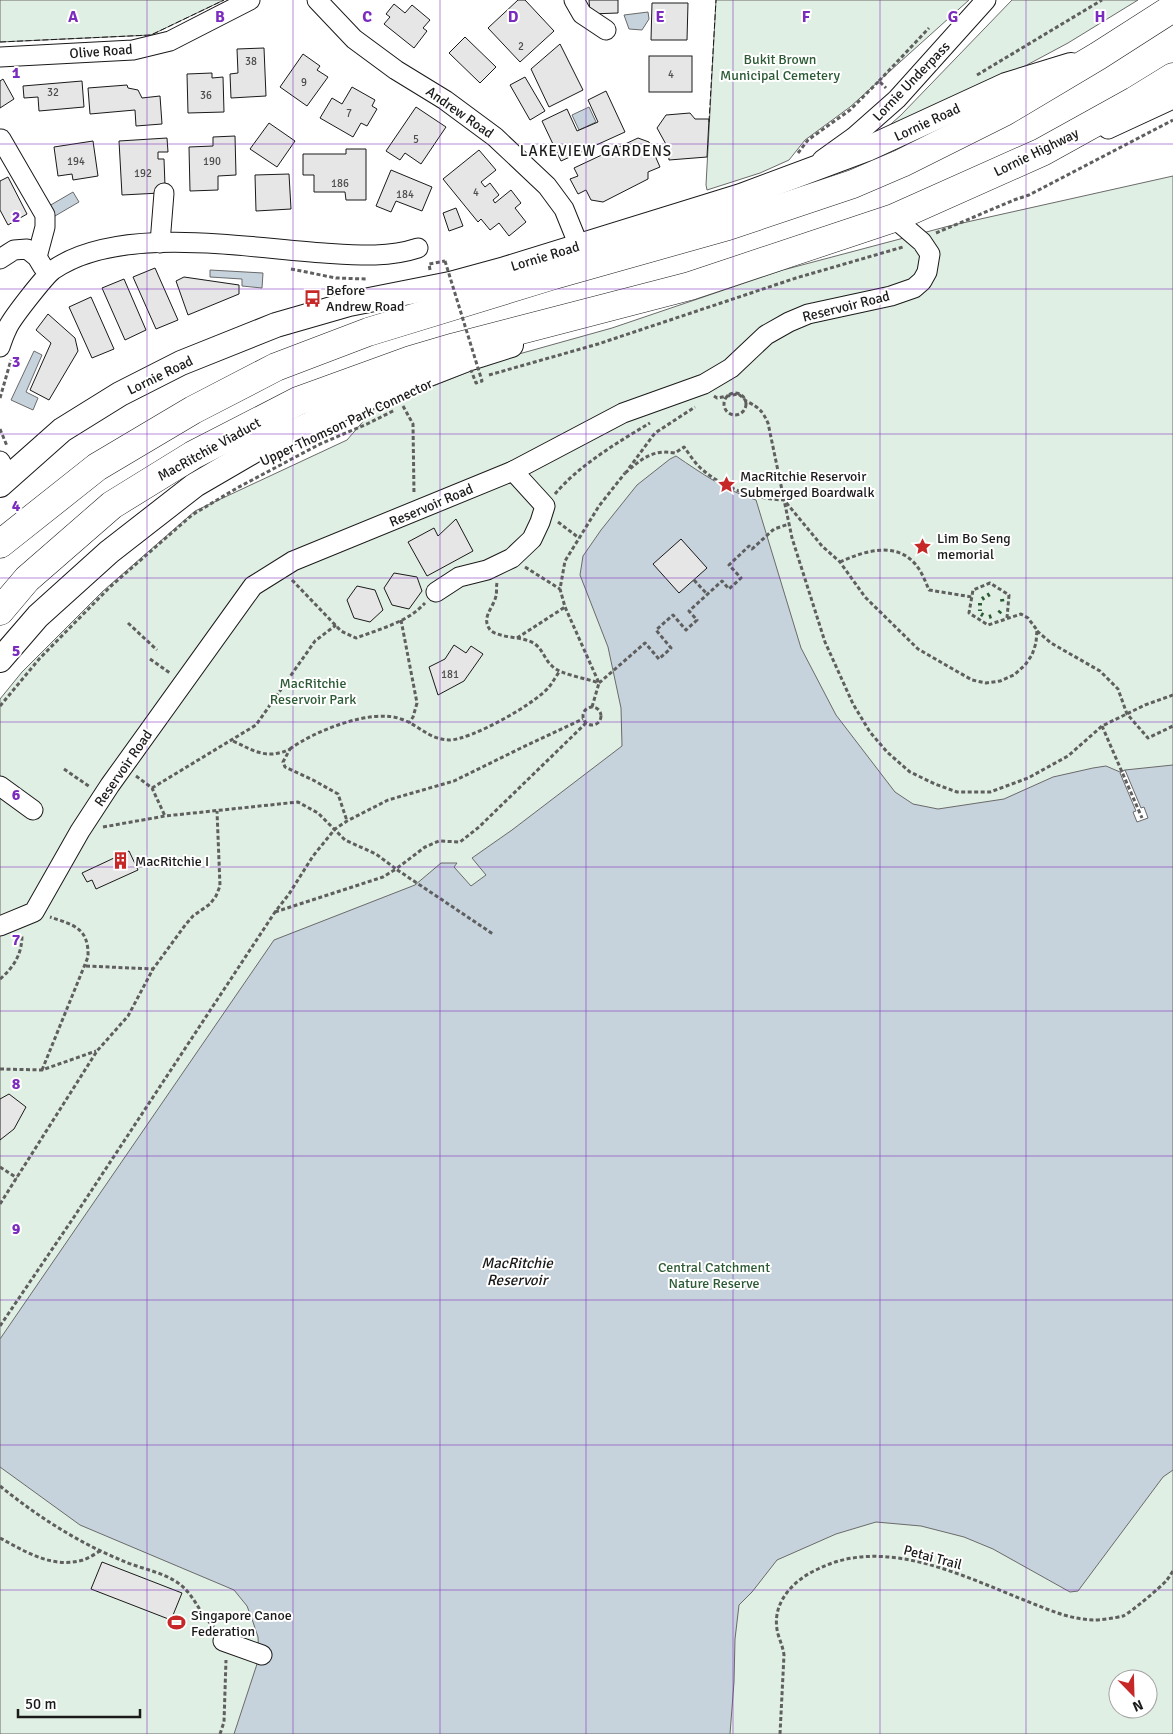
<svg xmlns="http://www.w3.org/2000/svg" width="1173" height="1734" font-family="Signika,sans-serif">
<style>
.green{fill:#e0efe3;stroke:#6a6a6a;fill-rule:evenodd}
.water{fill:#c6d2dc;stroke:#6a6a6a}
.pier{fill:#fff;stroke:#6a6a6a}
.building{fill:#e6e6e6;stroke:#1a1a1a}
.lines{fill:none;stroke-linecap:round;stroke-linejoin:round}
.minor-casing{stroke:#1a1a1a;stroke-width:21}
.major-casing{stroke:#1a1a1a;stroke-width:26}
.highway-casing{stroke:#1a1a1a;stroke-width:29}
.path{stroke:#5f5f5f;stroke-width:3;stroke-dasharray:4 2.5;stroke-linecap:butt}
.minor{stroke:#fff;stroke-width:19}
.major{stroke:#fff;stroke-width:24}
.highway{stroke:#fff;stroke-width:28}
.path-bridge{stroke:#5f5f5f;stroke-width:3;stroke-dasharray:4 2.5;stroke-linecap:butt}
.hedge{stroke:#2b5a34;stroke-width:4;stroke-dasharray:2.5 4;stroke-linecap:butt}
.fence{stroke:#1a1a1a;stroke-width:1;stroke-dasharray:6 2.5;stroke-linecap:butt}
.grid{fill:none;stroke:#7b2cbf;stroke-width:1;stroke-opacity:0.55}
.labels{text-anchor:middle;stroke-width:4;stroke-linejoin:round;paint-order:stroke}
.number-label{font-size:11px;fill:#4d4d4d}
.street-label{font-size:14px;fill:#1a1a1a;stroke:#fff}
.park-label{font-size:14px;fill:#2b5a34;stroke:#fff}
.poi-label{font-size:14px;fill:#1a1a1a;stroke:#fff;text-anchor:start}
.neighbourhood-label{font-size:15px;letter-spacing:1px;fill:#1a1a1a;stroke:#fff}
.water-label{font-size:15px;font-style:italic;fill:#1a1a1a;stroke:#fff}
.grid-label{font-size:16px;text-anchor:middle;font-weight:bold;fill:#7b2cbf;stroke:#fff;stroke-width:4;stroke-linejoin:round;paint-order:stroke}
</style>
<rect width="100%" height="100%" fill="#fff"/>
<g class="green">
<polygon points="0,0 224,0 151,35 0,42"/>
<polygon points="716,0 969,0 850,107 805,140 789,160 760,173 707,190 706,185"/>
<polygon points="1012,0 1138,0 1068,43 982,89 873,140 901,115"/>
<path d="M1173,176V1734H0V699L22,672L103,591L195,511L347,440L373,410L501,359L612,328L783,270L949,226ZM1118,1679H1148V1709H1118Z"/>
</g>
<g class="water">
<polygon points="648,12 649,19 642,30 629,29 624,15"/>
<polygon points="589,107 596,122 579,130 572,115"/>
<polygon points="73,192 79,202 55,216 49,206"/>
<polygon points="210,270 263,273 262,288 242,286 242,279 210,277"/>
<polygon points="34,351 42,355 26,392 38,398 33,410 11,400"/>
<path d="M676,456C701,473 727,491 756,500L801,648L836,715L895,792L913,804L938,809L1004,799L1053,777L1093,768L1106,766L1120,772L1125,770L1173,765V1470L1163,1477L1078,1591L1070,1592L993,1549L964,1537L921,1526L876,1522L836,1534L777,1560L752,1592L739,1605L735,1639L734,1682L730,1734H234L259,1658L258,1637L252,1619L247,1606L234,1590L80,1525L0,1467V1339L274,940L415,885L441,863H457L454,867L471,886L486,875L472,858L512,830L622,746L621,708L608,647L580,575L583,556L601,530L637,485L670,459Z"/>
</g>
<polygon class="pier" points="1125,770 1141,808 1144,807 1148,818 1137,822 1133,812 1136,811 1120,773"/>
<g class="building">
<polygon points="518,0 525,0 554,31 520,62 488,28"/>
<polygon points="589,0 618,0 618,13 590,14"/>
<polygon points="652,3 688,3 687,40 651,40"/>
<polygon points="394,4 405,13 412,5 430,20 423,28 427,31 414,48 384,24 390,17 386,14"/>
<polygon points="465,37 496,67 480,83 449,53"/>
<polygon points="560,44 583,90 549,107 531,69"/>
<polygon points="264,48 266,96 231,98 230,74 238,73 237,49"/>
<polygon points="303,54 320,66 317,70 328,77 307,106 280,87"/>
<rect x="649" y="56" width="43" height="36"/>
<polygon points="212,73 212,78 223,77 224,112 188,113 187,74"/>
<polygon points="525,77 545,111 530,120 510,85"/>
<polygon points="3,79 14,99 0,108 0,81"/>
<polygon points="82,81 84,107 39,111 38,97 24,98 23,86"/>
<polygon points="127,85 128,88 138,90 142,98 160,96 162,124 136,126 135,110 90,114 88,88"/>
<polygon points="352,87 375,100 372,106 377,109 367,126 361,123 353,137 320,118 332,98 342,104"/>
<polygon points="606,91 625,132 561,161 542,121 567,109 577,131 598,122 588,100"/>
<polygon points="416,107 446,127 421,164 405,153 400,160 386,151"/>
<polygon points="690,113 695,119 709,119 707,157 669,160 668,148 657,128 666,115"/>
<polygon points="269,123 295,141 277,167 250,149"/>
<polygon points="235,136 236,175 218,176 218,190 190,191 189,147 213,146 213,137"/>
<polygon points="167,138 168,152 158,152 158,159 164,159 165,186 160,193 122,195 119,141"/>
<polygon points="638,138 649,142 660,167 648,172 648,179 603,202 591,200 586,190 578,194 570,179 578,176 574,168"/>
<polygon points="93,141 98,176 73,180 72,174 58,176 54,147"/>
<polygon points="346,149 366,149 366,200 346,200 345,192 314,192 314,175 303,175 303,154 346,154"/>
<polygon points="479,150 496,170 481,182 485,187 490,183 499,195 493,200 495,203 511,190 521,203 515,208 526,222 509,236 499,223 490,230 481,219 478,222 443,179"/>
<polygon points="391,170 432,187 422,211 396,201 391,212 376,206"/>
<polygon points="289,174 291,209 256,211 255,175"/>
<polygon points="8,177 27,214 8,225 0,210 0,181"/>
<polygon points="456,208 463,226 449,231 443,213"/>
<polygon points="155,268 178,320 156,329 133,277"/>
<polygon points="184,277 239,285 239,294 188,315 176,281"/>
<polygon points="124,279 146,330 125,340 102,288"/>
<polygon points="91,297 114,349 92,358 69,307"/>
<polygon points="48,314 75,338 78,351 49,400 30,390 51,343 36,330"/>
<polygon points="456,519 473,551 427,576 408,542 434,528 438,536"/>
<polygon points="681,539 707,568 679,593 653,564"/>
<polygon points="394,573 417,577 422,591 409,609 392,605 384,588"/>
<polygon points="357,586 375,590 383,610 370,622 354,618 347,600"/>
<polygon points="454,645 466,653 471,646 483,654 464,681 438,695 429,667 445,659"/>
<polygon points="129,851 138,870 96,889 92,880 87,882 82,873"/>
<polygon points="9,1094 26,1107 14,1129 0,1140 0,1099"/>
<polygon points="102,1562 182,1593 171,1620 91,1589"/>
</g>
<g class="lines">
<defs>
<g id="minor">
<polyline points="317,0 354,39 396,70 445,100 495,137 547,186 564,209 579,246"/>
<polyline points="574,0 582,14 606,30"/>
<polyline points="0,57 133,50 170,41 250,0"/>
<polyline points="1108,129 1173,99"/>
<polyline points="1,139 45,215 45,227 37,257"/>
<polyline points="822,160 854,137 897,99 986,0"/>
<polyline points="160,243 164,193"/>
<polyline points="0,259 14,250 27,249 37,257 43,267"/>
<path d="M0,347C2,341 4,335 7,329C11,319 45,276 53,270C119,224 247,248 324,253C356,255 388,258 418,248"/>
<polyline points="0,461 9,477"/>
<polyline points="436,592 459,577 487,570 512,558 532,539 540,522 545,506 513,471"/>
<polyline points="0,786 33,810"/>
<polyline points="0,926 34,912 80,831 110,785 253,586 293,561 513,471 623,413 704,384 731,368 766,335 789,322 808,314 891,296 914,288 922,281 927,272 930,254 922,242 894,218"/>
<polyline points="223,1641 262,1655"/>
</g>
<g id="major">
<polyline points="0,485 62,430 120,394 181,363 276,325 349,304 450,284 505,269 741,196 867,149 1006,85 1071,65"/>
<polyline points="0,660 38,616 109,552 195,485 255,450 354,403 470,358 511,345"/>
</g>
<g id="highway">
<polyline points="0,544 97,467 193,410 276,367 368,332 554,275 728,226 853,184 902,163 1004,112 1098,56 1173,8"/>
<polyline points="0,611 27,579 112,505 193,455 298,401 411,360 455,347 690,286 894,218 1042,152 1134,101 1173,77"/>
</g>
</defs>
<use href="#minor" class="minor-casing"/>
<use href="#major" class="major-casing"/>
<use href="#highway" class="highway-casing"/>
<g class="path">
<polyline points="977,75 1102,0"/>
<polyline points="879,81 929,28"/>
<polyline points="798,153 808,140 850,110 879,81 886,88"/>
<polyline points="936,233 1014,200 1029,195 1173,120"/>
<polyline points="291,269 336,278 366,279"/>
<polyline points="430,270 429,264 445,261"/>
<polyline points="489,375 598,344 796,278 903,247"/>
<circle cx="735" cy="404" r="11"/>
<path d="M714,396L717,398L738,394C742,396 744,400 748,402C759,408 762,410 768,423L792,538L825,642L853,704L870,732L887,752L910,772L935,784L957,792H990L1028,778L1068,756L1102,726L1145,705L1173,695"/>
<polyline points="0,398 11,360"/>
<polyline points="403,406 413,424 414,494"/>
<polyline points="0,429 7,446"/>
<polyline points="629,468 655,433 695,407"/>
<path d="M625,473C642,459 652,449 675,453L684,447C690,455 696,465 704,471C725,489 757,499 784,500L822,546L840,562L865,597L918,649L972,680L986,683L1000,681L1014,675L1025,665L1032,655L1036,643L1037,630L1028,618L1021,614L988,625L969,613L973,590L990,583L1009,595L1007,618"/>
<path d="M555,494C578,466 618,442 650,423"/>
<polyline points="558,522 579,538"/>
<path d="M840,562C866,550 900,540 919,569C923,575 926,583 929,590L972,597"/>
<polyline points="525,567 560,589"/>
<path d="M292,580L341,631L356,638C380,629 408,622 425,603"/>
<polyline points="694,580 707,594"/>
<path d="M497,583C496,587 497,592 496,596C493,609 480,618 491,631C504,639 523,636 535,644C543,650 545,660 552,666C561,675 586,678 599,683L645,643L659,659L671,648L656,630L673,615L686,630L697,620L689,611L722,581L729,589L741,578L729,565L749,546L752,549L774,529L789,524"/>
<polyline points="401,620 417,703 413,717 409,723"/>
<polyline points="128,623 157,650"/>
<polyline points="1037,631 1051,643 1100,671 1118,689 1127,714 1148,738 1173,726"/>
<polyline points="517,638 565,607"/>
<polyline points="150,659 170,673"/>
<polyline points="0,706 40,658 111,586 192,515 237,488 320,444 367,424 395,410"/>
<polyline points="592,707 599,683 565,607 560,589 565,561 599,506 625,473"/>
<circle cx="592" cy="716" r="9"/>
<polyline points="1102,726 1142,818"/>
<path d="M233,741C254,751 267,760 290,749L283,762L285,767L313,780L338,794L347,821"/>
<path d="M290,749C314,731 372,708 401,719C419,725 428,739 449,740C471,740 535,704 549,687C553,682 556,676 560,671"/>
<polyline points="64,769 90,787"/>
<polyline points="136,776 152,788 165,816"/>
<polyline points="152,788 256,725 315,641 336,625"/>
<polyline points="103,827 165,816 298,802 318,813 345,840 376,854 396,869 425,847 439,841 460,842 479,827 586,723"/>
<polyline points="275,912 383,877 396,869 493,934"/>
<polyline points="86,966 153,969"/>
<path d="M0,979C14,967 22,954 22,935"/>
<polyline points="0,1069 42,1070 96,1051"/>
<path d="M42,1070L88,957C89,928 74,925 50,917"/>
<polyline points="0,1167 17,1178"/>
<polyline points="0,1204 97,1051 128,1016 153,969 186,924 193,916 210,904 216,896 220,886 217,811"/>
<polyline points="0,1326 74,1217 275,912 289,894 313,856 335,829 347,821 388,800 454,781 521,748 583,719"/>
<path d="M0,1486C37,1516 77,1542 121,1560C138,1568 159,1571 175,1581C194,1592 198,1613 214,1627"/>
<path d="M0,1538C26,1552 53,1569 83,1560C89,1558 95,1554 100,1551"/>
<polyline points="220,1734 224,1722 226,1660"/>
<path d="M780,1734L784,1655C783,1647 780,1641 778,1634C770,1604 793,1580 818,1569C884,1536 961,1575 1024,1600C1047,1609 1068,1619 1093,1620C1101,1620 1115,1618 1123,1616C1130,1613 1161,1587 1167,1580C1169,1577 1171,1574 1173,1571"/>
</g>
<use href="#minor" class="minor"/>
<use href="#major" class="major"/>
<use href="#highway" class="highway"/>
<polyline class="path-bridge" points="445,261 482,381 476,383 471,370"/>
<g class="hedge">
<polyline points="982,599 990,594"/>
<polyline points="1002,599 1003,605"/>
<polyline points="980,603 980,611"/>
<polyline points="999,613 1003,608"/>
<polyline points="981,614 986,617"/>
<polyline points="989,617 995,615"/>
</g>
<g class="fence">
<polyline points="0,42 151,35 224,0"/>
<polyline points="709,122 716,0"/>
</g>
</g>
<path class="grid" d="M147,0V1734M293,0V1734M440,0V1734M586,0V1734M733,0V1734M880,0V1734M1026,0V1734M0,144H1173M0,289H1173M0,434H1173M0,578H1173M0,722H1173M0,867H1173M0,1011H1173M0,1156H1173M0,1300H1173M0,1445H1173M0,1590H1173"/>
<defs>
<symbol id="bus-bare" viewBox="-9 -9 18 18"><path d="M-5-6H5V4H4V6H2V4H-2V6H-4V4H-5ZM-3.5-4V0h7V-4ZM-3.5 1.2v1.5H-2V1.2ZM2 1.2v1.5H3.5V1.2Z" fill="#c62828" stroke="#fff" stroke-width="2.5" paint-order="stroke"/></symbol>
<symbol id="sight-bare" viewBox="-9 -9 18 18"><path d="M0-6L1.8-2.2L6-1.7L2.9 1.2L3.7 5.4L0 3.3L-3.7 5.4L-2.9 1.2L-6-1.7L-1.8-2.2Z" fill="#c62828" stroke="#fff" stroke-width="2.5" paint-order="stroke"/></symbol>
<symbol id="building-bare" viewBox="-9 -9 18 18"><path d="M-4-6H4V6H1V3H-1V6H-4ZM-2.5-4.3h1.7v1.8h-1.7ZM.8-4.3h1.7v1.8H.8ZM-2.5-1h1.7V.8h-1.7ZM.8-1h1.7V.8H.8Z" fill="#c62828" stroke="#fff" stroke-width="2.5" paint-order="stroke"/></symbol>
<symbol id="stadium-bare" viewBox="-9 -9 18 18"><path d="M0-5a6.5 5 0 1 0 0 10a6.5 5 0 1 0 0-10ZM-3.5-1.8h7v3.6h-7Z" fill="#c62828" stroke="#fff" stroke-width="2.5" paint-order="stroke"/></symbol>
</defs>
<g fill-rule="evenodd">
<use href="#bus-bare" x="300" y="286" width="25" height="25"/>
<use href="#sight-bare" x="714" y="472" width="25" height="25"/>
<use href="#sight-bare" x="910" y="534" width="25" height="25"/>
<use href="#building-bare" x="108" y="848" width="25" height="25"/>
<use href="#stadium-bare" x="164" y="1610" width="25" height="25"/>
</g>
<g class="labels">
<g class="number-label">
<text x="521" y="50">2</text>
<text x="251" y="65">38</text>
<text x="671" y="78">4</text>
<text x="304" y="86">9</text>
<text x="53" y="96">32</text>
<text x="206" y="99">36</text>
<text x="349" y="117">7</text>
<text x="416" y="143">5</text>
<text x="76" y="165">194</text>
<text x="212" y="165">190</text>
<text x="143" y="177">192</text>
<text x="340" y="187">186</text>
<text x="476" y="196">4</text>
<text x="405" y="198">184</text>
<text x="450" y="678">181</text>
</g>
<g class="street-label">
<text transform="translate(101 51) rotate(-4)" y="5">Olive Road</text>
<text transform="translate(911 81) rotate(-46)" y="5">Lornie Underpass</text>
<text transform="translate(460 112) rotate(35)" y="5">Andrew Road</text>
<text transform="translate(927 122) rotate(-25)" y="5">Lornie Road</text>
<text transform="translate(1036 152) rotate(-26)" y="5">Lornie Highway</text>
<text transform="translate(545 256) rotate(-17)" y="5">Lornie Road</text>
<text transform="translate(846 306) rotate(-14)" y="5">Reservoir Road</text>
<text transform="translate(160 375) rotate(-26)" y="5">Lornie Road</text>
<text transform="translate(346 422) rotate(-25)" y="5">Upper Thomson Park Connector</text>
<text transform="translate(209 449) rotate(-29)" y="5">MacRitchie Viaduct</text>
<text transform="translate(431 505) rotate(-23)" y="5">Reservoir Road</text>
<text transform="translate(123 768) rotate(-55)" y="5">Reservoir Road</text>
<text transform="translate(933 1557) rotate(15)" y="5">Petai Trail</text>
</g>
<g class="park-label">
<text x="780" y="64">Bukit Brown<tspan x="780" dy="16">Municipal Cemetery</tspan></text>
<text x="313" y="688">MacRitchie<tspan x="313" dy="16">Reservoir Park</tspan></text>
<text x="714" y="1272">Central Catchment<tspan x="714" dy="16">Nature Reserve</tspan></text>
</g>
<g class="poi-label">
<text x="326" y="295">Before<tspan x="326" dy="16">Andrew Road</tspan></text>
<text x="740" y="481">MacRitchie Reservoir<tspan x="740" dy="16">Submerged Boardwalk</tspan></text>
<text x="937" y="543">Lim Bo Seng<tspan x="937" dy="16">memorial</tspan></text>
<text x="135" y="866">MacRitchie I</text>
<text x="191" y="1620">Singapore Canoe<tspan x="191" dy="16">Federation</tspan></text>
</g>
<g class="neighbourhood-label">
<text x="596" y="156">LAKEVIEW GARDENS</text>
</g>
<g class="water-label">
<text x="517" y="1268">MacRitchie<tspan x="517" dy="17">Reservoir</tspan></text>
</g>
</g>
<g class="grid-label">
<text x="73" y="22">A</text>
<text x="220" y="22">B</text>
<text x="367" y="22">C</text>
<text x="513" y="22">D</text>
<text x="660" y="22">E</text>
<text x="806" y="22">F</text>
<text x="953" y="22">G</text>
<text x="1100" y="22">H</text>
<text x="16" y="78">1</text>
<text x="16" y="222">2</text>
<text x="16" y="367">3</text>
<text x="16" y="511">4</text>
<text x="16" y="656">5</text>
<text x="16" y="800">6</text>
<text x="16" y="945">7</text>
<text x="16" y="1089">8</text>
<text x="16" y="1234">9</text>
</g>
<g transform="translate(1133 1694) rotate(157)"><circle r="24" fill="#ffffff" stroke="#a3a3a3"/>
<path d="M0-4L9 19L0 12L-9 19Z" fill="#c62828"/>
<text y="-8" font-size="14" font-weight="bold" text-anchor="middle" fill="#1a1a1a">N</text>
</g>
<path d="M18 1709v8h122v-8" fill="none" stroke="#1a1a1a" stroke-width="2.5"/>
<text x="25" y="1709" font-size="15" fill="#1a1a1a" stroke="#ffffff" stroke-width="4" paint-order="stroke">50 m</text>
</svg>
